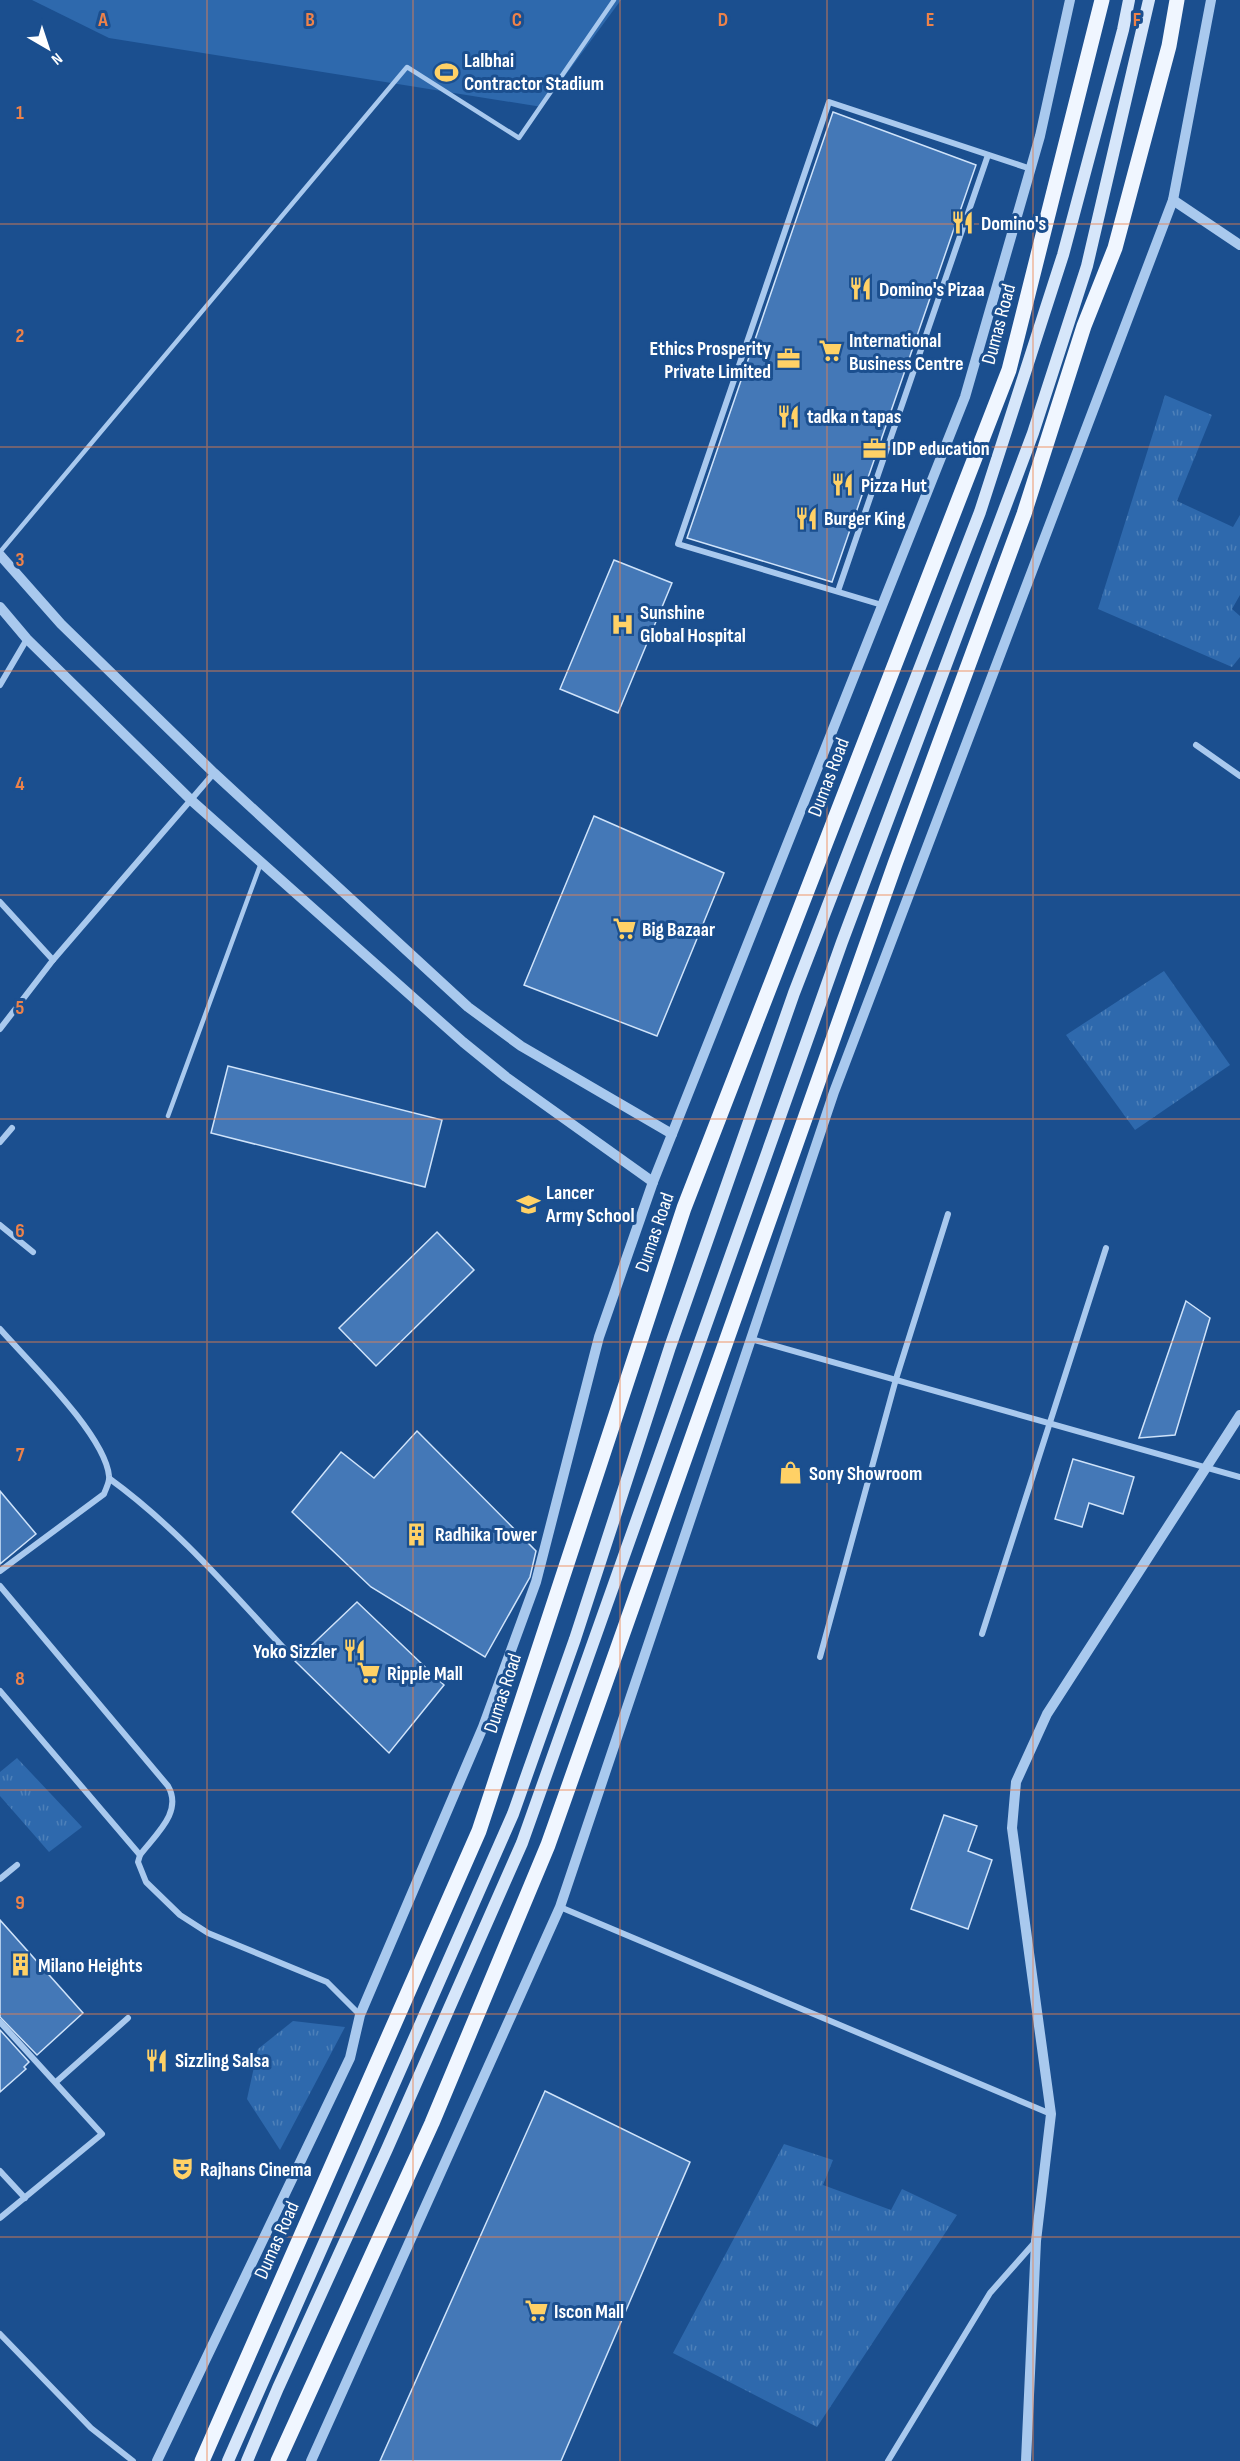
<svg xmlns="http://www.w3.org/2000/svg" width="1240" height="2461" font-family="'Sofia Sans Condensed',sans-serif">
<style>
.grass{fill:url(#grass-tufts)}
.pitch{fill:#2e69ad}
.building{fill:#4478b7;stroke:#cfe3fa;stroke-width:1.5}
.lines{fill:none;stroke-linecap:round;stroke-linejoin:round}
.service{stroke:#a9c9ee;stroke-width:4.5}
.minor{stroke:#a9c9ee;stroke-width:6}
.tertiary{stroke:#a9c9ee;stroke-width:10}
.secondary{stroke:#d6e6fa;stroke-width:12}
.primary{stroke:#f0f6ff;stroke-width:15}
.grid{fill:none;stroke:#ee8249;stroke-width:1.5;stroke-opacity:0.55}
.labels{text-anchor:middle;stroke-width:6;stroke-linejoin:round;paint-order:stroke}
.poi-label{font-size:20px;font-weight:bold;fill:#fff;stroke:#1b4f8f;text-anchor:start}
.street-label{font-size:20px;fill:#fff;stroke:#1b4f8f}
.grid-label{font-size:20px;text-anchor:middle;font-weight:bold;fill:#ee8249;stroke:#1b4f8f;stroke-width:6;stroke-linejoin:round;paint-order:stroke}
</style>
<defs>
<pattern id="grass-tufts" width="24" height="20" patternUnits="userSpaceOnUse" patternTransform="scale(1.5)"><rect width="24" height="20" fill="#2e69ad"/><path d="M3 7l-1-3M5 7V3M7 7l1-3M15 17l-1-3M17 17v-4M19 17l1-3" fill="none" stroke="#4d80b9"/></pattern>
</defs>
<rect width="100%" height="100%" fill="#1b4f8f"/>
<g class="grass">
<polygon points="1165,395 1212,415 1177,501 1233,527 1240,515 1240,595 1232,609 1240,616 1240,657 1232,667 1098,609"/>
<polygon points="1164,971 1230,1065 1135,1130 1066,1035"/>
<polygon points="17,1758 82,1827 49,1852 0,1796 0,1772"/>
<polygon points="293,2021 345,2027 280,2150 247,2099 258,2049"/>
<polygon points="784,2144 833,2160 823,2185 891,2210 902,2189 957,2215 817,2427 673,2353"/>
</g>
<polygon class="pitch" points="32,0 621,0 542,107 109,38"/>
<g class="building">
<polygon points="833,112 976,165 832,582 687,538"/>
<polygon points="614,560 672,583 618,713 560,689"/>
<polygon points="594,816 724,873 657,1036 524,985"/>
<polygon points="228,1066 442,1120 425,1187 211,1133"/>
<polygon points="437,1232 474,1270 376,1366 339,1328"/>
<polygon points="1186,1301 1210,1318 1175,1435 1139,1438"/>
<polygon points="417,1431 536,1551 530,1577 485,1657 371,1587 292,1512 341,1452 374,1478"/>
<polygon points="1073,1459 1134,1477 1123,1514 1089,1503 1082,1527 1055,1519"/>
<polygon points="0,1491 36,1534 0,1564"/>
<polygon points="357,1602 444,1685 389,1753 295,1661"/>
<polygon points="944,1815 977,1826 968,1851 992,1860 968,1929 911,1909"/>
<polygon points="0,1920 83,2013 37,2055 0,2017"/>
<polygon points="0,2030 29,2062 24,2067 26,2069 0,2092"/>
<polygon points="545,2091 690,2162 561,2461 380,2461"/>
</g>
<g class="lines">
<g class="service">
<polyline points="0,552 407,67 519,138 614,0"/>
<polyline points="168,1116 261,863"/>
</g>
<g class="minor">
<polyline points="838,591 988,155"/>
<polyline points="882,605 678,544 829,102 1031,169"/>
<polyline points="0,685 27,639"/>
<polyline points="1196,745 1240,776"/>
<polyline points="0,902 53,960"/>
<polyline points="0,1029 53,960 214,773"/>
<polyline points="0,1142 12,1128"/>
<polyline points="0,1225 33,1252"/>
<path d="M0,1329C29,1362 105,1435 109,1476C110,1482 106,1488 104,1494L0,1571"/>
<polyline points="751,1339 1240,1477"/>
<path d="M110,1479C179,1529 234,1595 292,1657"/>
<path d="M0,1586L168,1786C183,1812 156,1834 140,1855L138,1862L146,1882L180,1915L208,1933L327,1982L360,2015"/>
<polyline points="982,1634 1106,1248"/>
<polyline points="820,1657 896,1379 948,1214"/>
<polyline points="0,1691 140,1855"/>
<polyline points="0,1879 17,1865"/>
<polyline points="560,1907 1051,2114"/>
<polyline points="0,2022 102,2134 0,2218"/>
<polyline points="56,2082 128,2018"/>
<polyline points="0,2171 25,2198"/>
<polyline points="0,2334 91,2428 133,2461"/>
<polyline points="888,2461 990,2293 1036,2241"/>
</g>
<g class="tertiary">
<polyline points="1173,200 1240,245"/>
<polyline points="0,555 61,624 214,773 468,1007 521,1046 672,1134"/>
<polyline points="0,607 27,639 191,800 463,1042 506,1077 653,1182"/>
<polyline points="157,2461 350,2058 360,2015 483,1727 536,1582 599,1337 653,1182 965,397 1040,136 1070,0"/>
<polyline points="311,2461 560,1907 834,1092 1173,200 1211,0"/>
<polyline points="1026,2461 1036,2241 1051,2114 1012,1828 1016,1782 1047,1714 1240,1415"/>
</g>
<g class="secondary">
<polyline points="228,2461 513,1814 575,1639 670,1347 794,993 980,512 1063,255 1123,30 1129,0"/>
<polyline points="247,2461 278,2388 387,2149 522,1843 842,942 1033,433 1087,266 1149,0"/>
</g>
<g class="primary">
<polyline points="202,2461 479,1831 684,1208 1009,370 1102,0"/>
<polyline points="278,2461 432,2123 548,1845 895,864 1024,514 1084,326 1115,248 1169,46 1177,0"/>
</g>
</g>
<path class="grid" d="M207,0V2461M413,0V2461M620,0V2461M827,0V2461M1033,0V2461M0,224H1240M0,447H1240M0,671H1240M0,895H1240M0,1119H1240M0,1342H1240M0,1566H1240M0,1790H1240M0,2014H1240M0,2237H1240"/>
<defs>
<symbol id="stadium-bare" viewBox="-9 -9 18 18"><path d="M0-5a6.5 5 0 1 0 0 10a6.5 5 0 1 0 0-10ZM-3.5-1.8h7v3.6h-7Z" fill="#ffd166" stroke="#1b4f8f" stroke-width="2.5" paint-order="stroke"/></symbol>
<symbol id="restaurant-bare" viewBox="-9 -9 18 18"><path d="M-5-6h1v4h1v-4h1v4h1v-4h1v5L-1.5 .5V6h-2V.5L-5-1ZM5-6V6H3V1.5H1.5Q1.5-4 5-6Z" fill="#ffd166" stroke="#1b4f8f" stroke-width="2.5" paint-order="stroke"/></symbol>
<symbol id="supermarket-bare" viewBox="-9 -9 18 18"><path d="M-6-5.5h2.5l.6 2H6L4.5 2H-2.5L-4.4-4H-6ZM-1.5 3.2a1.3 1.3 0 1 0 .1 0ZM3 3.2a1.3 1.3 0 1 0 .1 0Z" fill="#ffd166" stroke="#1b4f8f" stroke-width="2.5" paint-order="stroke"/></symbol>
<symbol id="office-bare" viewBox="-9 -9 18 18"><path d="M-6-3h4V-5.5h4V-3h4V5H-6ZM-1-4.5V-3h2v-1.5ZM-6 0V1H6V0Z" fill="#ffd166" stroke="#1b4f8f" stroke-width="2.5" paint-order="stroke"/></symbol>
<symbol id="hospital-bare" viewBox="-9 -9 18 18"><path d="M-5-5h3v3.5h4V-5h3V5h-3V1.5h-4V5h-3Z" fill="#ffd166" stroke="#1b4f8f" stroke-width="2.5" paint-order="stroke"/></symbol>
<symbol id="school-bare" viewBox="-9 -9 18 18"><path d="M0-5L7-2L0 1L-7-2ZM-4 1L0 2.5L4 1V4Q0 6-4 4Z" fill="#ffd166" stroke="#1b4f8f" stroke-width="2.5" paint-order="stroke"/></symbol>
<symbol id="shop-bare" viewBox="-9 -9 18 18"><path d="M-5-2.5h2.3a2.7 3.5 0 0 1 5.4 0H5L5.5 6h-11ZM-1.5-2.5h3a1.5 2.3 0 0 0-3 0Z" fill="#ffd166" stroke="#1b4f8f" stroke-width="2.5" paint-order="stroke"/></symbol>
<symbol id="building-bare" viewBox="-9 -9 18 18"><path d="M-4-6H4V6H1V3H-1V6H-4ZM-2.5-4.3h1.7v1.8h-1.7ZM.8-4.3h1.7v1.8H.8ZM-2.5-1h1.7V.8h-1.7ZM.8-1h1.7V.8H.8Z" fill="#ffd166" stroke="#1b4f8f" stroke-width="2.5" paint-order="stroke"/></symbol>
<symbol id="theatre-bare" viewBox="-9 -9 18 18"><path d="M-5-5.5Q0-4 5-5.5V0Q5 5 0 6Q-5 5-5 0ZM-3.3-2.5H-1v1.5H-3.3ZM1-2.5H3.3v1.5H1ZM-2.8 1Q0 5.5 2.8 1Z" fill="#ffd166" stroke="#1b4f8f" stroke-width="2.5" paint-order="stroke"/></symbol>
</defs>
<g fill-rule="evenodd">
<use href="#stadium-bare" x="430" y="56" width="33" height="33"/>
<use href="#restaurant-bare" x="946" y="206" width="33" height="33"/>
<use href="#restaurant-bare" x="844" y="272" width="33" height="33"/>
<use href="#supermarket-bare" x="814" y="334" width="33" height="33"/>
<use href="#office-bare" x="772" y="342" width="33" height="33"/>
<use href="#restaurant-bare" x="772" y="400" width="33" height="33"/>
<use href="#office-bare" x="858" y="432" width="33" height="33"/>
<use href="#restaurant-bare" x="826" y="468" width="33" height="33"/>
<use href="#restaurant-bare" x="790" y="502" width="33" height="33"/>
<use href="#hospital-bare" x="606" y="608" width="33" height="33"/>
<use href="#supermarket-bare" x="608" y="912" width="33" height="33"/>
<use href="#school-bare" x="512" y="1188" width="33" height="33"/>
<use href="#shop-bare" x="774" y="1456" width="33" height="33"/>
<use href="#building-bare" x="400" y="1518" width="33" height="33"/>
<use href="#restaurant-bare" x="338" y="1634" width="33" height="33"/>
<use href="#supermarket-bare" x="352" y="1656" width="33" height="33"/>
<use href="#building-bare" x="4" y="1948" width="33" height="33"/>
<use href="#restaurant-bare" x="140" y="2044" width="33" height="33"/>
<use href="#theatre-bare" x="166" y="2152" width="33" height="33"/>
<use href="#supermarket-bare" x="520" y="2294" width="33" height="33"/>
</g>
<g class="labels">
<g class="poi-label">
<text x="464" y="67">Lalbhai<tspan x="464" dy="23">Contractor Stadium</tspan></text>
<text x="981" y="230">Domino's</text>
<text x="879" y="296">Domino's Pizaa</text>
<text x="849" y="347">International<tspan x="849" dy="23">Business Centre</tspan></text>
<text x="771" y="355" text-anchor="end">Ethics Prosperity<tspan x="771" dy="23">Private Limited</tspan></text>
<text x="807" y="423">tadka n tapas</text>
<text x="892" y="455">IDP education</text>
<text x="861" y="492">Pizza Hut</text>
<text x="824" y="525">Burger King</text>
<text x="640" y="619">Sunshine<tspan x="640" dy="23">Global Hospital</tspan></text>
<text x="642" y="936">Big Bazaar</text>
<text x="546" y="1199">Lancer<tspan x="546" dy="23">Army School</tspan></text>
<text x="809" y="1480">Sony Showroom</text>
<text x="435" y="1541">Radhika Tower</text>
<text x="337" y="1658" text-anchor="end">Yoko Sizzler</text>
<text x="387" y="1680">Ripple Mall</text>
<text x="38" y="1972">Milano Heights</text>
<text x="175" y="2067">Sizzling Salsa</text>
<text x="200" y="2176">Rajhans Cinema</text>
<text x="554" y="2318">Iscon Mall</text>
</g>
<g class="street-label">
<text transform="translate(998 324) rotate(-75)" y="7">Dumas Road</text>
<text transform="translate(828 777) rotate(-69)" y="7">Dumas Road</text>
<text transform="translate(654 1232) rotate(-71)" y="7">Dumas Road</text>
<text transform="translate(502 1693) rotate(-72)" y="7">Dumas Road</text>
<text transform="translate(276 2240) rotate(-66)" y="7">Dumas Road</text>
</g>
</g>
<g class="grid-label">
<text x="103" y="26">A</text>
<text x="310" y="26">B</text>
<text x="517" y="26">C</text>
<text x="723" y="26">D</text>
<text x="930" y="26">E</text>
<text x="1137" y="26">F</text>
<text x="20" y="119">1</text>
<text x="20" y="342">2</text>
<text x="20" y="566">3</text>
<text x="20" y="790">4</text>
<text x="20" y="1014">5</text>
<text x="20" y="1237">6</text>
<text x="20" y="1461">7</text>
<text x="20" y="1685">8</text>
<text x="20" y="1909">9</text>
</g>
<g transform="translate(48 48) rotate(141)" stroke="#1b4f8f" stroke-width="4.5" paint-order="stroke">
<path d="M0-4.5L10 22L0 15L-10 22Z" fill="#ffffff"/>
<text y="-9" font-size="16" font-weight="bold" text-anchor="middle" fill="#ffffff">N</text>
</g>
</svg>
